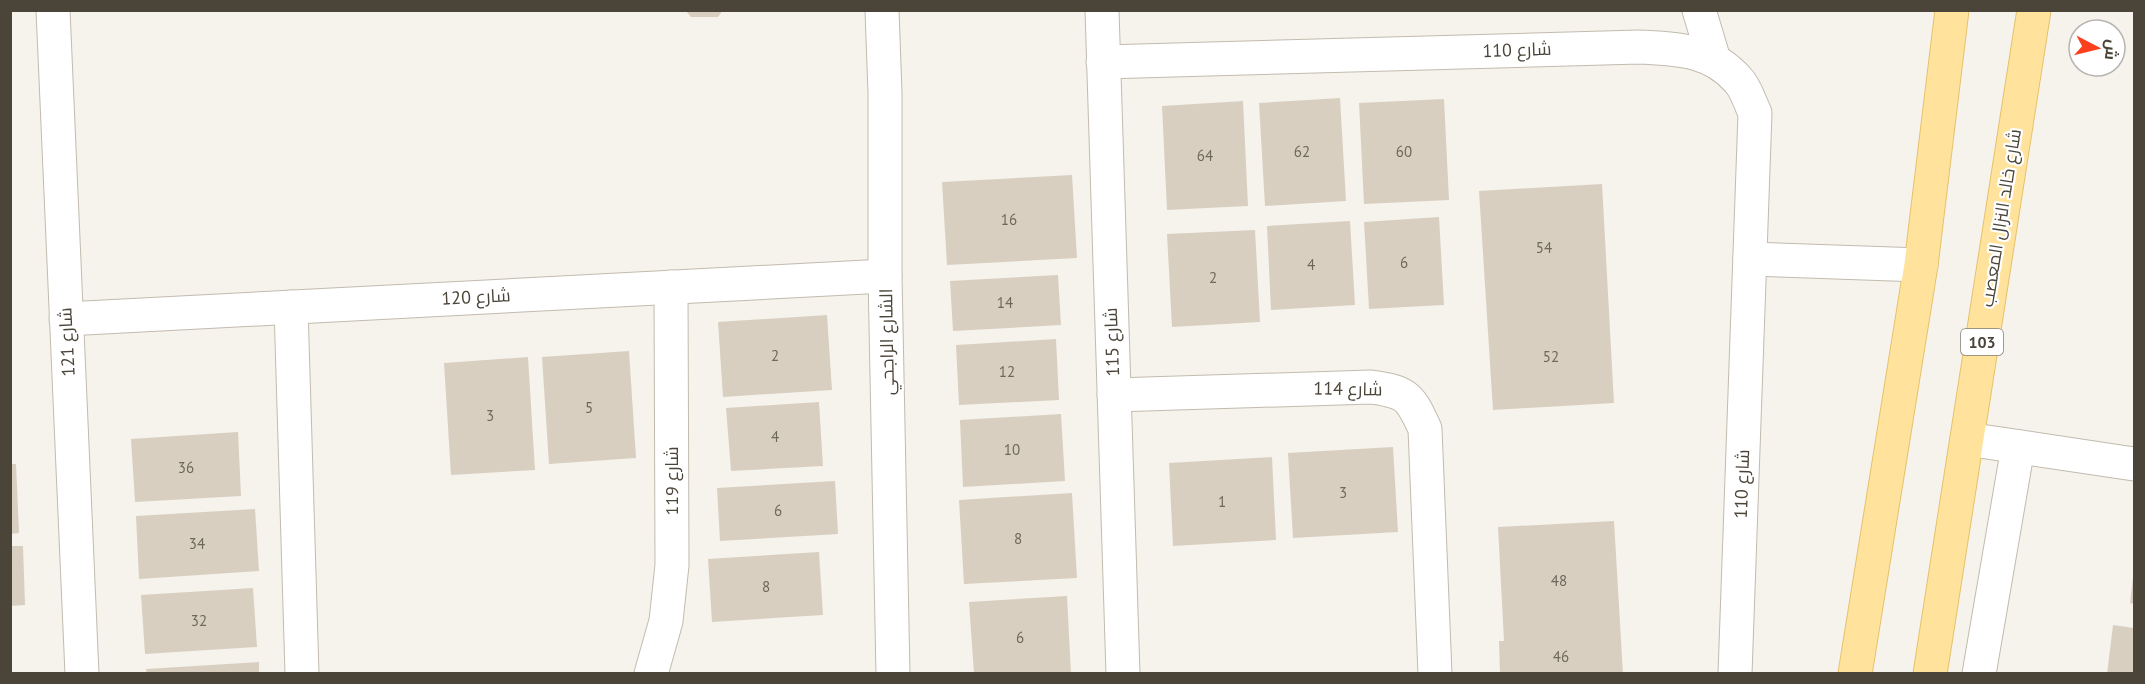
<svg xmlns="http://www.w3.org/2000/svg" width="2145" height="684" font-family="'PT Sans',Cairo,sans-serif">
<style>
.building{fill:#d8cfc1}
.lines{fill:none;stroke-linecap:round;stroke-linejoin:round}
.minor-casing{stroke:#c2bbae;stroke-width:35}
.major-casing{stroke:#e6c16a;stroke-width:35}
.minor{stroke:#fff;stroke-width:33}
.major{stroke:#ffe39c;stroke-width:33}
.labels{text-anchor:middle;stroke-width:4.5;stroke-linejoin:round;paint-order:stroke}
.number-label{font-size:15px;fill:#6e675b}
.shield{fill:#fff;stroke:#817c74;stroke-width:1.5}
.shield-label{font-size:16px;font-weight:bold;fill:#4b4439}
.street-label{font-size:18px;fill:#4b4439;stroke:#fff}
</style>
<rect width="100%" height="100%" fill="#f6f3ec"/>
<g class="building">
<polygon points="685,10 723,10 718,17 691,17"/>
<polygon points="1340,98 1346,201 1265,206 1259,103"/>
<polygon points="1444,99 1449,200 1364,204 1359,103"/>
<polygon points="1243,101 1248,206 1167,210 1162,106"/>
<polygon points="1072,175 1077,258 947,265 942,182"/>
<polygon points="1602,184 1614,403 1493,410 1479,191"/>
<polygon points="1439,217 1444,305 1369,309 1364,222"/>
<polygon points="1350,221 1355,305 1271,310 1267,226"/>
<polygon points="1255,230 1260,322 1172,327 1167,234"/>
<polygon points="1058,275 1061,325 953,331 950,281"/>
<polygon points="827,315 832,390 723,397 718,322"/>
<polygon points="1056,339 1059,400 959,405 956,345"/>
<polygon points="629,351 636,458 549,464 542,357"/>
<polygon points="528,357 535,470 451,475 444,363"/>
<polygon points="819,402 823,466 731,471 726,408"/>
<polygon points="1061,414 1065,481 963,487 960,420"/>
<polygon points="238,432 241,496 135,502 131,439"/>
<polygon points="1393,447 1398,532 1293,538 1288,453"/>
<polygon points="1272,457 1276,540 1173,546 1169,463"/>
<polygon points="10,464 16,464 19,533 10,534"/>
<polygon points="835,481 838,534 720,541 717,488"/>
<polygon points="1072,493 1077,578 964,584 959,500"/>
<polygon points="255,509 259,571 139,579 136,516"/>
<polygon points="1614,521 1623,674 1500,674 1499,641 1504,641 1498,527"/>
<polygon points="10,546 23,546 25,605 10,606"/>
<polygon points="819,552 823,615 712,622 708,559"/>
<polygon points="2133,577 2134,577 2134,604 2130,603"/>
<polygon points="253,588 257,647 145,654 141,595"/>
<polygon points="1067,596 1071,674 974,674 969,602"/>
<polygon points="2113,625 2134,628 2134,674 2107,674"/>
<polygon points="259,662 259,674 147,674 146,669"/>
</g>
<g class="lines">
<defs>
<g id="minor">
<polyline points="53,10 82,674"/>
<polyline points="882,10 885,93 885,276 893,674"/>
<polyline points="1102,10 1123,674"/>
<polyline points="1699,10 1714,60"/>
<path d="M1103,62L1639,47C1677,49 1711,49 1738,80C1746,88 1750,103 1755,113L1735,674"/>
<polyline points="1750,259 1921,265"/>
<polyline points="291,307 302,674"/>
<polyline points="66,319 885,276"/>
<path d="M1114,395L1371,387C1407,392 1410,396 1425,429L1435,674"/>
<polyline points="1967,439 2134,464"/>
<polyline points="651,674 666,621 672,565 671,287"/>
<polyline points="1979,674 2018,447"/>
</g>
<g id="major">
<polyline points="1855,674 1921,265 1952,10"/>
<polyline points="1930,674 2034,10"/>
</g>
</defs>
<use href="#minor" class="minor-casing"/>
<use href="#major" class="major-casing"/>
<use href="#minor" class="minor"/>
<use href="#major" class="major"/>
</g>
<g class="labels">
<g class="number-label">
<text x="1302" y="157">62</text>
<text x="1404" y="157">60</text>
<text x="1205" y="161">64</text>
<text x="1009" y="225">16</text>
<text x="1544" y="253">54</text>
<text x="1404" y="268">6</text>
<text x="1311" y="270">4</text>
<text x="1213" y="283">2</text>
<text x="1005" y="308">14</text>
<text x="775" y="361">2</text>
<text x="1551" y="362">52</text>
<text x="1007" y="377">12</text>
<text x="589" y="413">5</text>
<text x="490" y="421">3</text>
<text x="775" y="442">4</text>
<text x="1012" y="455">10</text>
<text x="186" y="473">36</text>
<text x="1343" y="498">3</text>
<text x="1222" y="507">1</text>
<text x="778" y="516">6</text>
<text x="1018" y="544">8</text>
<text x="197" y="549">34</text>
<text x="1559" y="586">48</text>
<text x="766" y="592">8</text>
<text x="199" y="626">32</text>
<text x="1020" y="643">6</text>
<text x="1561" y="662">46</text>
</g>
<rect class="shield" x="1961" y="329" width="42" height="26" rx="4.5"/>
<g class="shield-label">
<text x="1982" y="348">103</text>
</g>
<g class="street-label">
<text transform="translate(1517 50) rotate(-2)" y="6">شارع 110</text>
<text transform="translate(2001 218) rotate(-81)" y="6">شارع خالد النزال المعصب</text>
<text transform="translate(476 297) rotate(-3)" y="6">شارع 120</text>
<text transform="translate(67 342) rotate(-93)" y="6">شارع 121</text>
<text transform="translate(887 342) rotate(-91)" y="6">الشارع الراجحي</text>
<text transform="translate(1112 342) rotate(-92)" y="6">شارع 115</text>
<text transform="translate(1348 389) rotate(1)" y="6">114 شارع</text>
<text transform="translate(672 481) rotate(-90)" y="6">شارع 119</text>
<text transform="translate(1742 484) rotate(-88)" y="6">شارع 110</text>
</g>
</g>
<rect width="2145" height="684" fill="none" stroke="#4b4439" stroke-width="24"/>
<g transform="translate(2097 48) rotate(97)"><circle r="28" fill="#ffffff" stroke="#b7b4b0" stroke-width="1.5"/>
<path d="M0-4.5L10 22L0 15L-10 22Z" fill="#fc3f1d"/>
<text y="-9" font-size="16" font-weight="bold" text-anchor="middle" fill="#4b4439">ش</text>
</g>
</svg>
